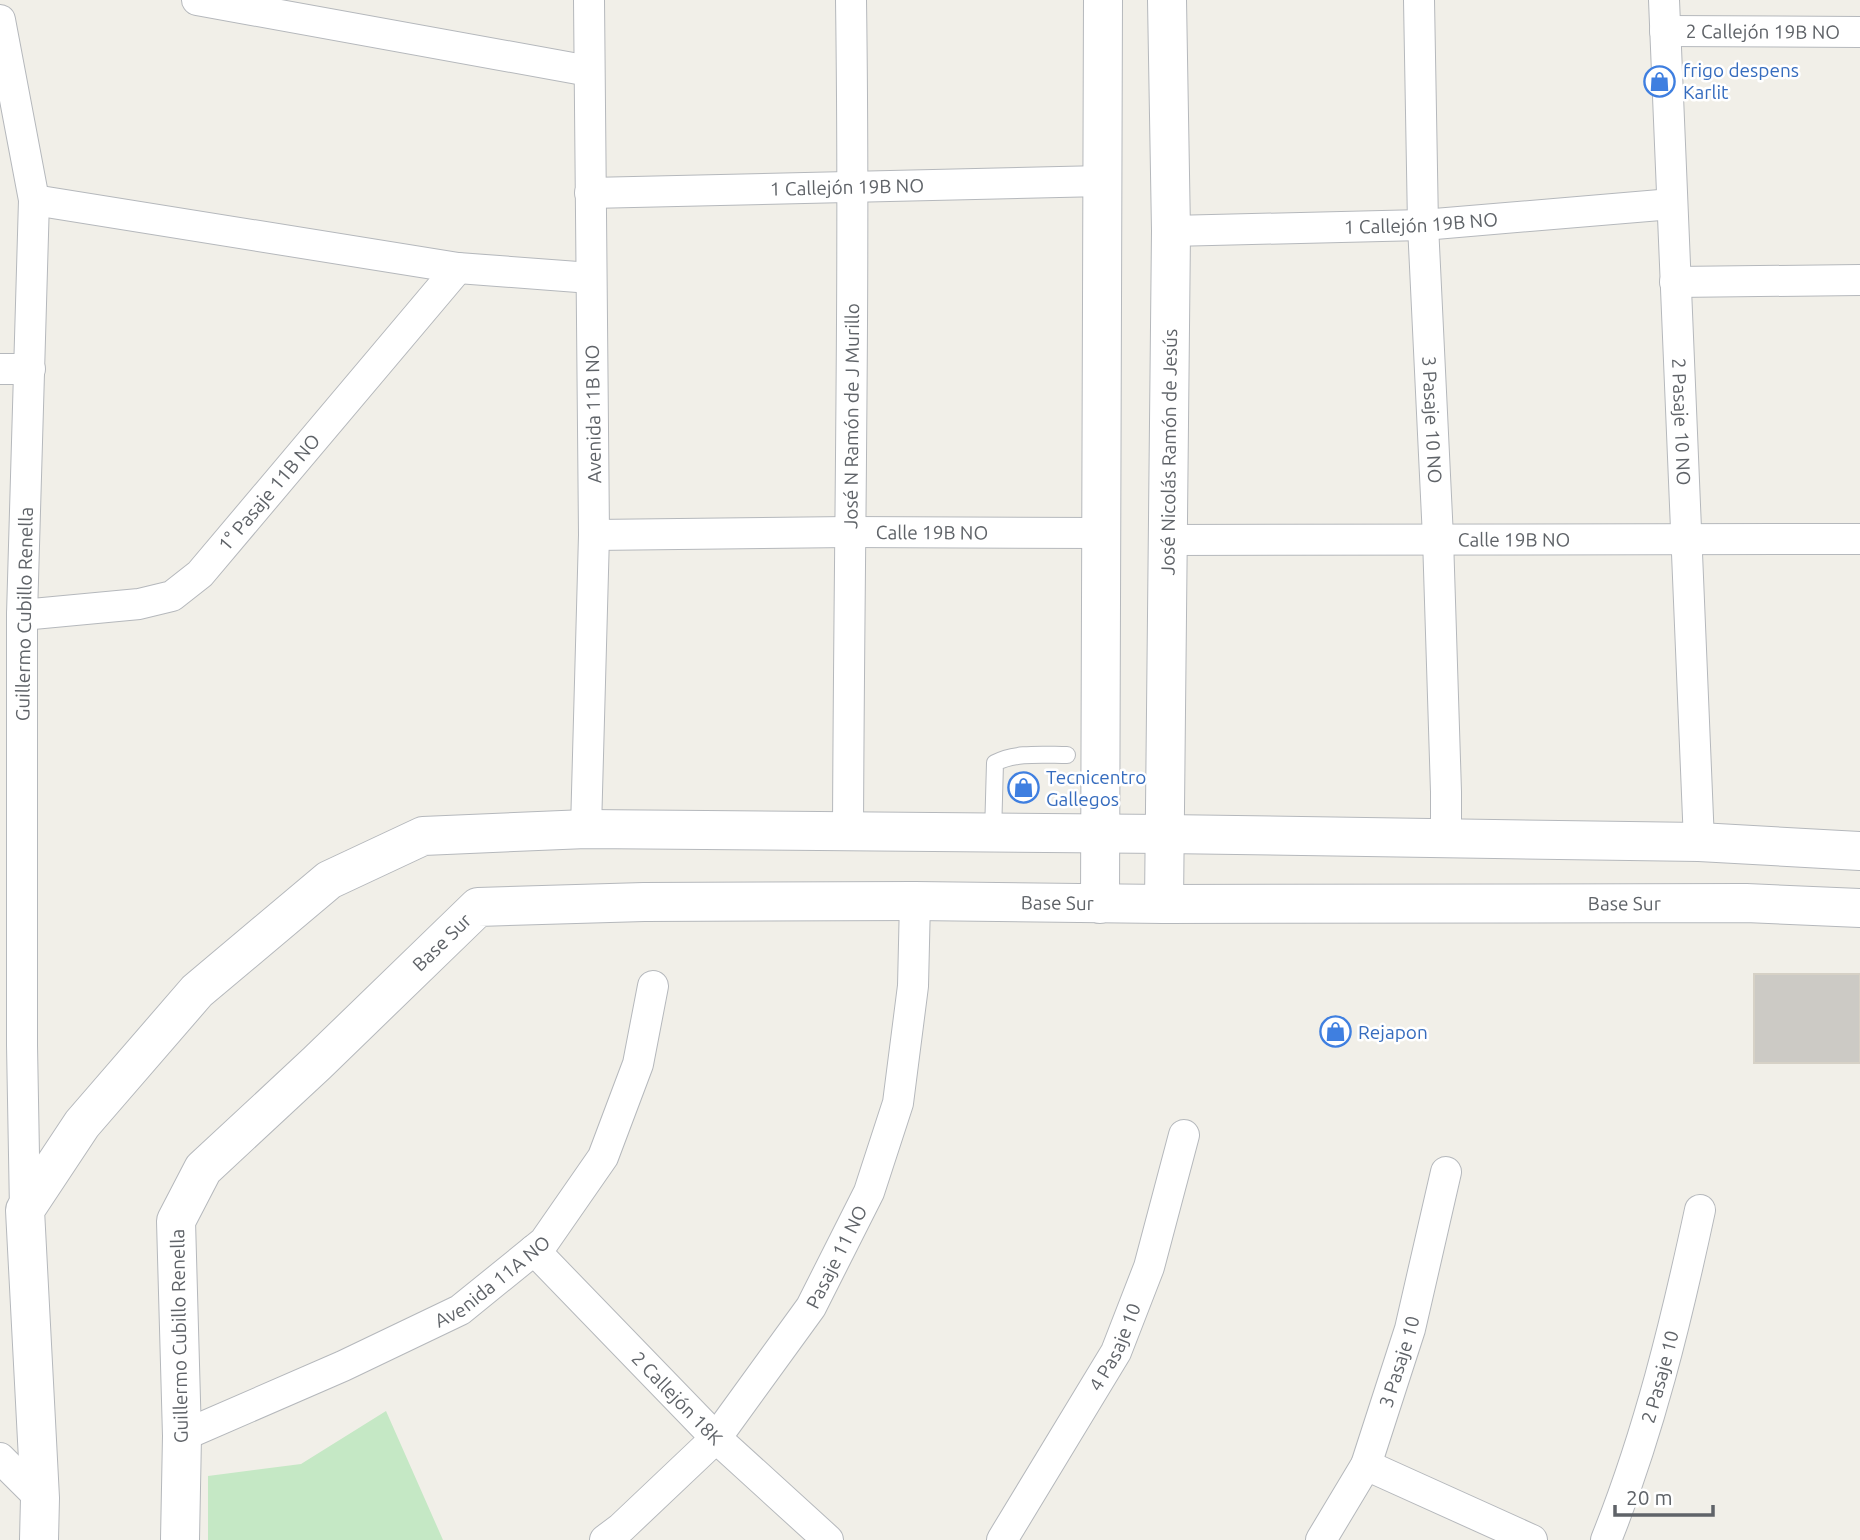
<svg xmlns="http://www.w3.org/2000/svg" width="1860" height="1540" font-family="Ubuntu,sans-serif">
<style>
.green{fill:#c5e8c5}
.building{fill:#cccac5;stroke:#d6d1c6;stroke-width:2}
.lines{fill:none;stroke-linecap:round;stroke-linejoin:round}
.service-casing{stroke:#b5b8bc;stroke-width:18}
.minor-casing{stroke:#b5b8bc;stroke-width:32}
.tertiary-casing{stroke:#b5b8bc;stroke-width:40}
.service{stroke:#fff;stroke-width:16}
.minor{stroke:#fff;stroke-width:30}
.tertiary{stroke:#fff;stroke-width:38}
.labels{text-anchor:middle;stroke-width:5;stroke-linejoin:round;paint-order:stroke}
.street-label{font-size:19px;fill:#5f6368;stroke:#fff}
.shop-label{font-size:19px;fill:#366cbe;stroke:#fff;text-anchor:start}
</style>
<rect width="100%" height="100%" fill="#f1efe8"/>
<polygon class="green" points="386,1411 443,1540 208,1540 208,1476 301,1464"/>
<rect class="building" x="1754" y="974" width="106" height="89"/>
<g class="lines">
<defs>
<path id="service" d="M993,834L995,763C1015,752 1044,755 1067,755"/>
<g id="minor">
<polyline points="197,0 589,71"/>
<path id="s1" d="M1419,0L1423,225L1438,538L1446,792V839"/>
<path id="s2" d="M1664,0L1699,842"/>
<polyline points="0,20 34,200 22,615 22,1045 25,1210"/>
<path id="s3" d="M1665,31L1860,32"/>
<path id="s4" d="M590,193L1103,181"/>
<polyline points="34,200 458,268 591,278"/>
<path id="s5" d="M1171,231L1423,225L1672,204"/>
<polyline points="1675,282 1860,280"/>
<polyline points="0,369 30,369"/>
<path id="s6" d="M594,535L849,532L1102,533"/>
<path id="s7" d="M1168,540L1860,539"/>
<path id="s8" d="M22,615L139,604L172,596L200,574L458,268"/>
<polyline points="586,829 594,535 589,0"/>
<path id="s9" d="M848,832C849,554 855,277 851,0"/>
<path id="s10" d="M534,1250L716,1438L828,1540"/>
<path id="s11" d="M182,1436L343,1366L460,1310L544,1242L603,1157L638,1064L653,986"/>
<polyline points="0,1458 40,1498"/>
<polyline points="1366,1465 1532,1540"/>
<path id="s12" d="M605,1540L621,1528L716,1438L811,1307L869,1192L898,1103L913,986L915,901"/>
<path id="s13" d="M1002,1540L1116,1352L1149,1267L1184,1135"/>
<path id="s14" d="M1321,1540L1366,1465L1410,1329L1446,1172"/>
<path id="s15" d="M1606,1540C1649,1433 1676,1322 1700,1210"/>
</g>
<g id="tertiary">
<polyline points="1100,904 1103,0"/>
<path id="s16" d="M1164,904L1171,231L1167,0"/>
<polyline points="39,1540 40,1498 25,1210 82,1124 197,991 329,880 423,836 586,829 1165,834 1699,842 1860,851"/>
<path id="s17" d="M180,1540L182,1436L176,1221L203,1169L317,1063L478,907L644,902L915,901L1164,904L1746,903L1860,908"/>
</g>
</defs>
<use href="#service" class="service-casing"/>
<use href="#minor" class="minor-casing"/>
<use href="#tertiary" class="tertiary-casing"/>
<use href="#service" class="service"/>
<use href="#minor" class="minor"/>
<use href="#tertiary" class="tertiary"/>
</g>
<defs>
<symbol id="shop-ring" viewBox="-11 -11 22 22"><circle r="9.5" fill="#fff" stroke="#3f7fe0" stroke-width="1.5"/><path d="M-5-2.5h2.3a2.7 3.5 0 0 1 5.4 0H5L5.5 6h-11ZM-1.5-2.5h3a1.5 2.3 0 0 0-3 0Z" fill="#3f7fe0"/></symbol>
</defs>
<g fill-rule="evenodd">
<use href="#shop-ring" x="1642" y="64" width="35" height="35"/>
<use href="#shop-ring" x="1006" y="770" width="35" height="35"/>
<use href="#shop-ring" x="1318" y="1014" width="35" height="35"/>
</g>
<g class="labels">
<g class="street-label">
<text dy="7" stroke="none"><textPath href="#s3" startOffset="98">2 Callejón 19B NO</textPath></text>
<text dy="7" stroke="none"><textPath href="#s4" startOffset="257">1 Callejón 19B NO</textPath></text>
<text dy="7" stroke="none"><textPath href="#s5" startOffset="250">1 Callejón 19B NO</textPath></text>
<text transform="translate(593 414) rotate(-91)" y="7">Avenida 11B NO</text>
<text dy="7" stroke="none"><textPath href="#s9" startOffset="416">José N Ramón de J Murillo</textPath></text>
<text dy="7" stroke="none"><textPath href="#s1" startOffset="420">3 Pasaje 10 NO</textPath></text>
<text dy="7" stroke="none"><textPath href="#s2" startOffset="422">2 Pasaje 10 NO</textPath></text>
<text dy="7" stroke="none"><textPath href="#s16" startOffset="452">José Nicolás Ramón de Jesús</textPath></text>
<text dy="7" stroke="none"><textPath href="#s8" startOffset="294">1° Pasaje 11B NO</textPath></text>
<text dy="7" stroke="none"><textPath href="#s6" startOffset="338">Calle 19B NO</textPath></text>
<text dy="7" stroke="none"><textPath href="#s7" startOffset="346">Calle 19B NO</textPath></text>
<text transform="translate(24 614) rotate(-89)" y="7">Guillermo Cubillo Renella</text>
<text dy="7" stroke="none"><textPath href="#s17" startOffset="1337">Base Sur</textPath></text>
<text dy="7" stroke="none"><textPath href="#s17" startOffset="1904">Base Sur</textPath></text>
<text dy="7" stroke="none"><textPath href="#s17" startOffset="707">Base Sur</textPath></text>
<text dy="7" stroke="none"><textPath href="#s12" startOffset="369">Pasaje 11 NO</textPath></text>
<text dy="7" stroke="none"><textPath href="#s11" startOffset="348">Avenida 11A NO</textPath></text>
<text transform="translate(179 1336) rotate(-91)" y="7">Guillermo Cubillo Renella</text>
<text dy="7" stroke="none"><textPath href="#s13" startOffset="224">4 Pasaje 10</textPath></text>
<text dy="7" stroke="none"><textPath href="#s14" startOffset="196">3 Pasaje 10</textPath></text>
<text dy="7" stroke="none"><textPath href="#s15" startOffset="172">2 Pasaje 10</textPath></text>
<text dy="7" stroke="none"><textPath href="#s10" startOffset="206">2 Callejón 18K</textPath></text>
</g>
<g class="shop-label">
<text x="1683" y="77">frigo despens<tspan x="1683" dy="22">Karlit</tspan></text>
<text x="1046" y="784">Tecnicentro<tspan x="1046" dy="22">Gallegos</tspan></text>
<text x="1358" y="1039">Rejapon</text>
</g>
</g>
<path d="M1615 1505v10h98v-10" fill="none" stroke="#5f6368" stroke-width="3.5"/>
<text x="1626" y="1505" font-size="21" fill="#5f6368" stroke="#ffffff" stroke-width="5" paint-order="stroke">20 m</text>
</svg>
